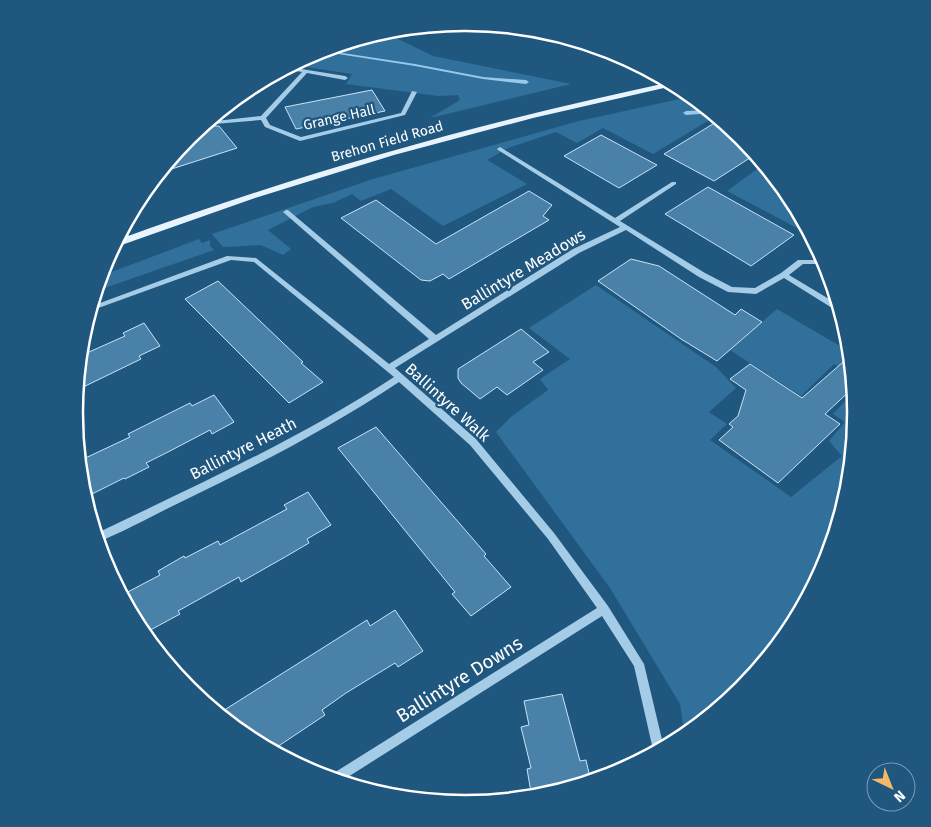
<svg xmlns="http://www.w3.org/2000/svg" width="931" height="827" font-family="'Fira Sans',sans-serif">
<style>
.green{fill:#30709b}
.lines{fill:none;stroke-linecap:round;stroke-linejoin:round}
.stream{fill:#99c9e9;fill-rule:evenodd}
.building{fill:#4981a9;stroke:#c9e3f6}
.minor{fill:#a5cce7;fill-rule:evenodd}
.major{fill:#e7f3fd;fill-rule:evenodd}
.labels{text-anchor:middle;stroke-width:4.5;stroke-linejoin:round;paint-order:stroke}
.far-street-label{font-size:14px;fill:#fff;stroke:#20577f}
.street-label{font-size:16px;fill:#fff;stroke:#20577f}
.near-street-label{font-size:19px;fill:#fff;stroke:#20577f}
.rim{fill:none;stroke:#fff;stroke-width:2.5}
</style>
<rect width="100%" height="100%" fill="#20577f"/>
<g class="green">
<polygon points="375,34 390,35 433,56 571,84 430,118 460,100 458,95 438,96 346,84 352,74 293,65 316,52"/>
<polygon points="693,96 716,116 653,154 603,128 577,143 556,132 508,148 487,160 527,184 443,226 391,189 361,201 352,194 333,203 313,207 268,230 291,249 283,255 261,245 223,247 212,234 373,179 579,121"/>
<polygon points="764,164 791,197 812,236 727,191"/>
<polygon points="199,239 202,243 210,240 210,246 214,250 96,291 101,276"/>
<polygon points="596,285 716,367 736,388 709,412 727,424 710,440 791,497 842,456 829,441 845,422 833,414 854,392 856,414 849,490 827,563 790,631 742,690 685,737 680,704 610,588 496,432 512,416 548,390 540,379 570,359 529,328"/>
<polygon points="777,309 850,352 853,375 834,364 801,396 730,350"/>
</g>
<g class="lines">
<g class="stream">
<polygon points="323,50 415,64 483,77 526,80 529,82 526,84 483,79 415,66 319,51"/>
<polygon points="710,110 713,113 686,115 683,113 686,111"/>
</g>
</g>
<g class="building">
<polygon points="372,90 385,111 296,129 285,107"/>
<polygon points="721,119 742,137 756,154 714,181 664,154"/>
<polygon points="202,126 219,126 237,148 159,173 189,137"/>
<polygon points="601,135 657,165 619,188 564,156"/>
<polygon points="708,187 794,235 751,266 665,214"/>
<polygon points="529,191 552,205 543,216 549,220 449,279 443,274 430,281 421,280 341,218 376,200 436,244"/>
<polygon points="631,259 659,266 735,315 741,309 762,322 717,361 681,339 598,281"/>
<polygon points="218,281 303,362 301,363 323,382 289,403 185,299"/>
<polygon points="144,323 160,346 139,356 141,359 77,390 80,356 125,336 123,333"/>
<polygon points="521,329 549,352 533,362 543,370 507,395 497,387 480,399 461,383 458,378 458,369"/>
<polygon points="851,355 854,387 825,414 840,424 778,483 719,440 733,427 729,424 738,416 746,390 730,379 750,364 802,398"/>
<polygon points="214,395 234,422 212,434 210,430 168,452 146,463 149,467 125,479 124,478 92,494 90,490 83,494 79,461 130,437 128,434 190,403 192,406"/>
<polygon points="376,427 486,554 484,556 511,587 471,616 452,594 455,592 338,448"/>
<polygon points="308,492 331,525 307,539 309,543 285,557 241,582 239,577 178,611 180,614 143,634 122,595 160,575 158,571 184,556 185,558 218,541 220,545 287,509 284,505"/>
<polygon points="395,610 423,651 398,667 395,663 346,693 322,710 325,715 271,751 248,738 218,714 367,620 370,626"/>
<polygon points="562,694 580,761 586,760 591,782 542,797 532,798 527,769 531,768 521,727 529,725 524,701"/>
</g>
<g class="lines">
<g class="minor">
<polygon points="289,67 345,76 348,78 345,80 307,73 266,118 270,125 301,137 401,113 412,91 417,92 405,115 300,141 265,127 261,120 203,125 207,122 261,116 302,72 285,69"/>
<path d="M500,147L615,218L672,182H676V184L620,221L705,273L732,287L755,288L781,273L798,260H825L828,266L821,264H803L789,275L839,305L841,311H837L784,278L756,294L728,292L699,277L626,230L579,253L395,368L476,439L554,533L608,606L644,664L664,748L654,754L634,666L602,616L340,782L328,778L329,776L597,608L548,539L470,445L399,382C331,427 260,464 187,499C157,513 128,530 98,542L95,534C197,485 299,439 394,377L254,262L231,260L90,311L92,306L227,256L256,258L389,364L429,339L283,212L286,210H288L436,335L573,249L620,227L498,150L497,149Z"/>
<path d="M122,230C126,231 132,238 131,242H125L120,234Z"/>
</g>
<path class="major" d="M671,82L677,85L533,118L394,155L255,198L113,248L117,240C298,174 482,122 671,82Z"/>
</g>
<g class="labels">
<g class="far-street-label">
<text transform="translate(339 117) rotate(-13)" y="5">Grange Hall</text>
<text transform="translate(387 141) rotate(-16)" y="5">Brehon Field Road</text>
</g>
<g class="street-label">
<text transform="translate(523 269) rotate(-31)" y="6">Ballintyre Meadows</text>
<text transform="translate(448 402) rotate(42)" y="6">Ballintyre Walk</text>
<text transform="translate(243 448) rotate(-27)" y="6">Ballintyre Heath</text>
</g>
<g class="near-street-label">
<text transform="translate(459 679) rotate(-32)" y="7">Ballintyre Downs</text>
</g>
</g>
<path d="M0 0H931V827H0ZM83 413a382 382 0 1 1 764 0a382 382 0 1 1-764 0Z" fill="#20577f" fill-rule="evenodd"/>
<path class="rim" d="M83 413a382 382 0 1 1 764 0a382 382 0 1 1-764 0Z"/>
<g transform="translate(891 787) rotate(137)"><circle r="24" fill="#20577f" stroke="#799ab2"/>
<path d="M0-4L9 19L0 12L-9 19Z" fill="#f4b866"/>
<text y="-8" font-size="14" font-weight="bold" text-anchor="middle" fill="#ffffff">N</text>
</g>
</svg>
